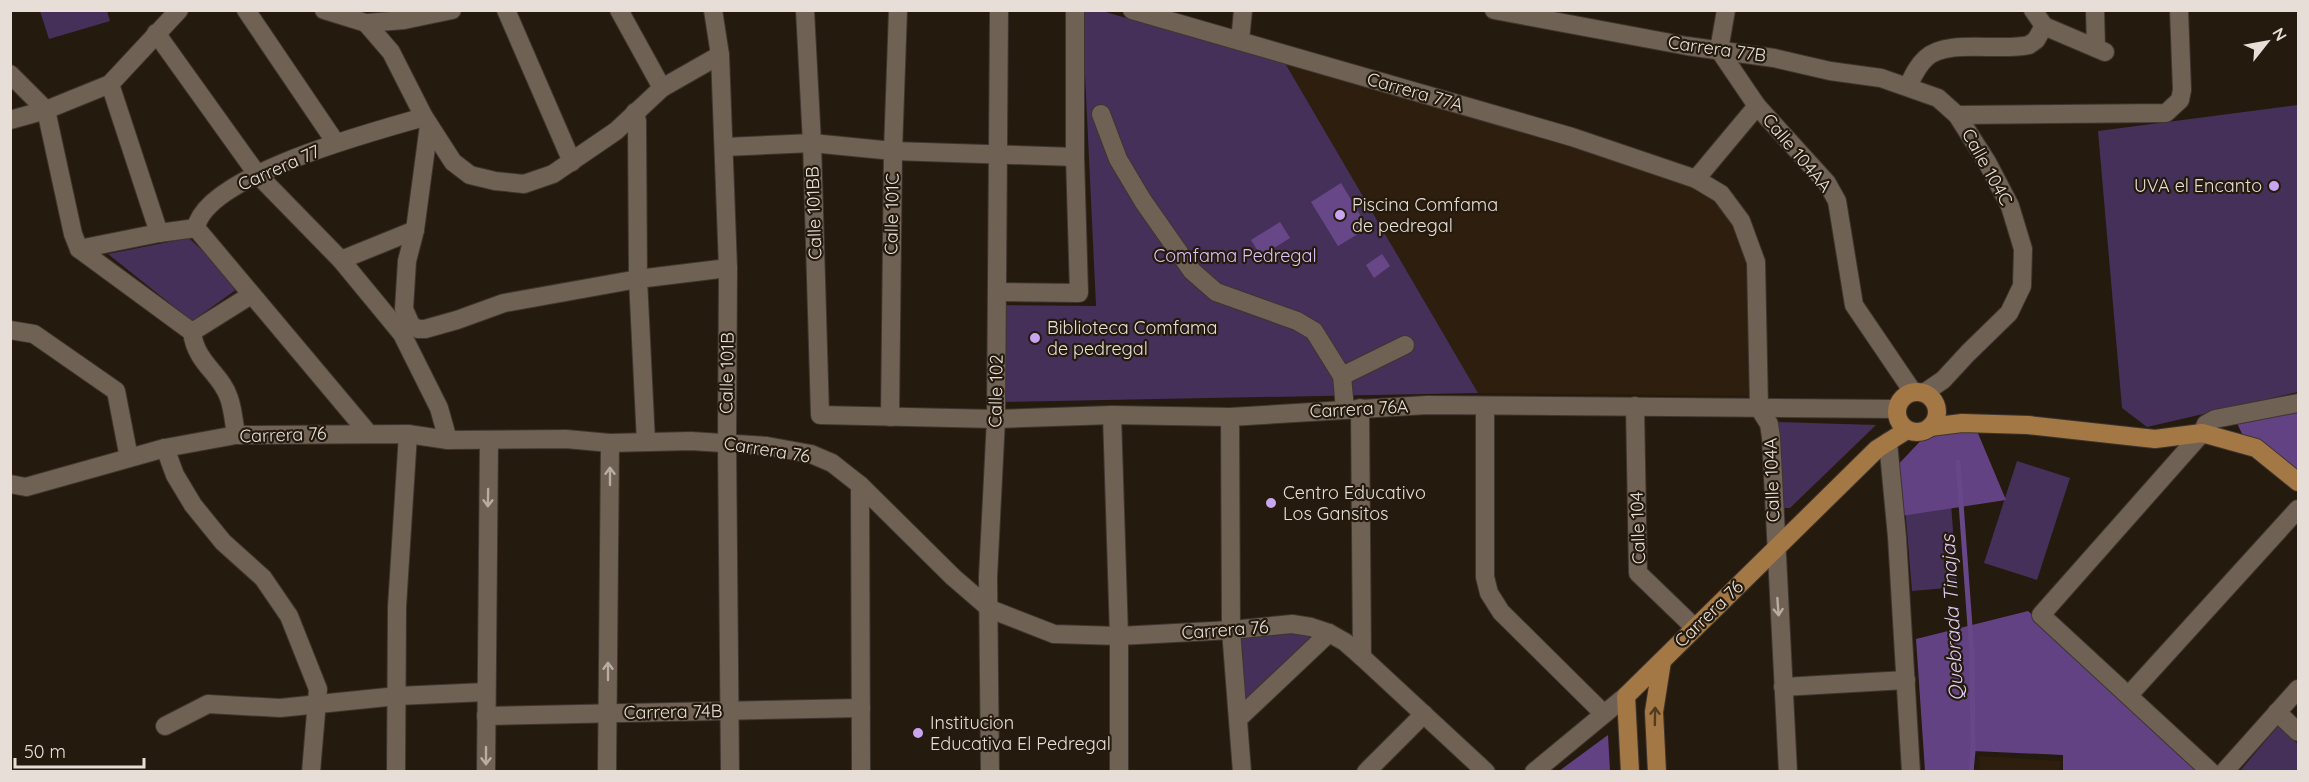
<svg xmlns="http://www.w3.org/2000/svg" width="2309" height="782" font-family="Quicksand,sans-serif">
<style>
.built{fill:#2e1e0d}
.green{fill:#45305a}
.forest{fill:#634283}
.water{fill:#684789}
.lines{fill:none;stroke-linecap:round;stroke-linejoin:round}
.stream{stroke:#684789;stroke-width:5}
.minor-casing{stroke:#3e352f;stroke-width:20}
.major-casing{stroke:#3e352f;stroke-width:20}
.minor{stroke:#6f6153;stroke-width:18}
.major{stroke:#a47845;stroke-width:18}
.oneway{stroke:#b7ada2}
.oneway2{stroke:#513b21}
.poi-dot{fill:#c8a5ee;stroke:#251a0e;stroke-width:2}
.labels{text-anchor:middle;stroke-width:4.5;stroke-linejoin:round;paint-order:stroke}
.street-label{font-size:18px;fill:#e7dfd7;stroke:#251a0e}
.poi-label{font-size:18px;fill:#e7dfd7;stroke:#251a0e;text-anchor:start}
.park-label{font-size:18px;fill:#ddc2fb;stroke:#251a0e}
.water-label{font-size:20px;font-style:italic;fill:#deccf2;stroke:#251a0e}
</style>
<rect width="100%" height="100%" fill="#251a0e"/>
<g class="built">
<polygon points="1285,63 1679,177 1718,202 1740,238 1747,261 1751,329 1748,396 1478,393"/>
<polygon points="1979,756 2061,761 2059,771 1980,771"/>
</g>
<g class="green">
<polygon points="40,11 107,11 110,21 49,39"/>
<polygon points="1082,11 1102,11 1285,63 1478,393 998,402 994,305 1096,306"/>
<polygon points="2298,105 2298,392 2147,427 2122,408 2098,131"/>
<polygon points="189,238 240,287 192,321 108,254"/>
<polygon points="1776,422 1876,425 1790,508 1784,508"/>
<polygon points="2017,461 2070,478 2037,580 1984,563"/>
<polygon points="1951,503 1957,587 1912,591 1905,506"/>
<polygon points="1272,624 1321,636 1245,705 1241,629"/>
<polygon points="2278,726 2298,744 2298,771 2239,772"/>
</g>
<g class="forest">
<polygon points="2298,408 2298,475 2245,440 2235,419"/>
<polygon points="1977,431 2006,500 1901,516 1893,470 1927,434"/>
<polygon points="2028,611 2084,660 2154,707 2196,772 2063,771 2063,755 1973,751 1974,771 1925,771 1916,639"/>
<polygon points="1608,735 1610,771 1559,771"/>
</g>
<g class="water">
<polygon points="1341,183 1368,228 1338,246 1311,202"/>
<polygon points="1280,222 1290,238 1261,256 1251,240"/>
<polygon points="1382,254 1390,266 1374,278 1366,265"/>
</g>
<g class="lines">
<polyline class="stream" points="1958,462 1972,654 1973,751 1971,772"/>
<defs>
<g id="minor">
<polyline points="246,10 336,143"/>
<polyline points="324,10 366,23 404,20 452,10"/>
<polyline points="506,10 572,162"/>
<polyline points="619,10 662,88"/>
<polyline points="713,10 720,55 728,268 727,442 730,772"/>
<polyline points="805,10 812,143 820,415 996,419 1112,415 1230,417 1427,405 1897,409"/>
<polyline points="1132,10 1572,137 1696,179 1721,194 1741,221 1756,262 1759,408 1769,424 1771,437 1788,772"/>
<polyline points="1494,10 1687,46 1774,58 1830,71 1881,78 1938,98 1957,115 1987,162 2010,206 2023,249 2022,286 2009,313 1968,353 1943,380 1924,393"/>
<polyline points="1726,10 1719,50 1757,106 1827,183 1837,201 1854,305 1913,392"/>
<polyline points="2033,10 2044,26"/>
<polyline points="2095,10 2096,48"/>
<polyline points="366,23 391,52 424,117 453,162 470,175 495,181 524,184 553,174 616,131 662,88 720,55"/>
<polyline points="2044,26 2105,52"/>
<polyline points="156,33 257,174 341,260 402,334 439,408 448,440"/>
<polyline points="1240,41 1243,10"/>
<path d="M10,74L46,110L73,234L79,249L192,332C196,364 221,373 229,398C233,409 234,423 236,435"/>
<polyline points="110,84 159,233"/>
<path d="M1908,86C1913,76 1918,65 1926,58C1947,38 2001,52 2029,45L2036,40L2044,26"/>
<polyline points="635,112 637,121 638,279 646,442"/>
<polyline points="1101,114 1118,159 1143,201 1192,271 1216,292 1297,321 1314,331 1342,376 1345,409"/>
<polyline points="1957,115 2166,113 2180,100 2182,90 2179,10"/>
<polyline points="10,120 46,110 110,84 179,10"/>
<polyline points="429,125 415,230 407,261 404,309 411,325 418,329 425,329 457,320 504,303 638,279 728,268"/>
<polyline points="725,147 812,143 893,151 1075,157"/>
<polyline points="1696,179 1757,106"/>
<polyline points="196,228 369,434"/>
<path d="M79,249L159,233L196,228C205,175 376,131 424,117"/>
<polyline points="341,260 415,230"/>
<polyline points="997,292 1079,293 1075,157 1075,10"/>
<polyline points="10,330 34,334 116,391 129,458"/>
<polyline points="192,332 251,295"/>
<polyline points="1342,376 1405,345"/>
<polyline points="1485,406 1485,577 1489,593 1501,612 1603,713"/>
<polyline points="1635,406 1638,573 1695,628"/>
<polyline points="1360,408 1362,657"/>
<polyline points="1112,415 1119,636 1119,772"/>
<polyline points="890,417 893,151 898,10"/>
<polyline points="1230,417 1231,630 1242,772"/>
<polyline points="1888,442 1897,537 1911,772"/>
<polyline points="165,448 175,475 193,505 223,542 263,578 289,616 318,689 311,772"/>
<polyline points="10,484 26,487 165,448 236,435 408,434 448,440 566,439 610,443 691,441 767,446 811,454 832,463 860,485 953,577 990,609 1054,634 1119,636 1231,630 1292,624 1311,627 1329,633 1345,642 1362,657 1486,772"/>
<polyline points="860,485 861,772"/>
<polyline points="1783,687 1906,680"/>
<polyline points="2129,695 2298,509"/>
<polyline points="2277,712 2298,732"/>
<polyline points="486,716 861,708"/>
<polyline points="1238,719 1329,633"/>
<polyline points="165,726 208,704 280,708 397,696 486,692"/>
<polyline points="396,772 397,607 408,434"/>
<polyline points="486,772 489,440"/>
<polyline points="607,772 610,443"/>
<polyline points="990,772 988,577 996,419 999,10"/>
<polyline points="1366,772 1424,714"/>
<polyline points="1534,772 1626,696"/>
<polyline points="2211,772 2041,615 2202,433 2206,424 2215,419 2298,403"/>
<polyline points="2224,772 2298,689"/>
</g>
<g id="major">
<circle cx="1917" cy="412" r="20"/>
<polyline points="1930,427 1962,423 2028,425 2155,439 2202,433 2256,448 2298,482"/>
<polyline points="1630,772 1626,696 1877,449 1907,430"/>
<polyline points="1657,772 1654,712 1662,661"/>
</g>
</defs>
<use href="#minor" class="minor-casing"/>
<use href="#major" class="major-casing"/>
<use href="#minor" class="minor"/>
<use href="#major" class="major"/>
</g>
<defs><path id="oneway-shaft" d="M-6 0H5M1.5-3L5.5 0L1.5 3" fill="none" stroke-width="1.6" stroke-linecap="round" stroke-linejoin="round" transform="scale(1.5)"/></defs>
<g class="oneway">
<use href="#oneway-shaft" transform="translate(610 476) rotate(-90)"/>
<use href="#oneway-shaft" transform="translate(488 498) rotate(91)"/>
<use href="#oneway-shaft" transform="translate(1778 607) rotate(86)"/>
<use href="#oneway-shaft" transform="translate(608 671) rotate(-90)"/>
<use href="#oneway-shaft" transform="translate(486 756) rotate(90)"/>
</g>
<use class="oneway2" href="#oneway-shaft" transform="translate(1655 716) rotate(-89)"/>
<g class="poi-dot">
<circle cx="2274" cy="186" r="6"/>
<circle cx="1340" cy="215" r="6"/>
<circle cx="1035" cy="338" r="6"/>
<circle cx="1271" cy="503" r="6"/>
<circle cx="918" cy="733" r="6"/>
</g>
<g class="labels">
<g class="street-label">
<text transform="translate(1717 49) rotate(8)" y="6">Carrera 77B</text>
<text transform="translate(1415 92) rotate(16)" y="6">Carrera 77A</text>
<text transform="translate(1797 153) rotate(50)" y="6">Calle 104AA</text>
<text transform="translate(1987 167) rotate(61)" y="6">Calle 104C</text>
<text transform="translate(279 168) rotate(-24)" y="6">Carrera 77</text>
<text transform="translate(814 213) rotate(-92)" y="6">Calle 101BB</text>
<text transform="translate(892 214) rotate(-89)" y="6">Calle 101C</text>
<text transform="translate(727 373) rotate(-89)" y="6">Calle 101B</text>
<text transform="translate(996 391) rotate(-89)" y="6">Calle 102</text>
<text transform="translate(1359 409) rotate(-3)" y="6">Carrera 76A</text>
<text transform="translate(283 435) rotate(-2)" y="6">Carrera 76</text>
<text transform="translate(767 450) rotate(9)" y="6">Carrera 76</text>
<text transform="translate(1772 480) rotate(-92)" y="6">Calle 104A</text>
<text transform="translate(1638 528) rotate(-92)" y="6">Calle 104</text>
<text transform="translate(1709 614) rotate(-44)" y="6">Carrera 76</text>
<text transform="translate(1225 630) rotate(-4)" y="6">Carrera 76</text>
<text transform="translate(673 712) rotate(-1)" y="6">Carrera 74B</text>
</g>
<g class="poi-label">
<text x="2262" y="192" text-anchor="end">UVA el Encanto</text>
<text x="1352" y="211">Piscina Comfama<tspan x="1352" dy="21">de pedregal</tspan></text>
<text x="1047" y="334">Biblioteca Comfama<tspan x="1047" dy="21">de pedregal</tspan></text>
<text x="1283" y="499">Centro Educativo<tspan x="1283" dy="21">Los Gansitos</tspan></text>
<text x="930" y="729">Institucion<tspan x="930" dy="21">Educativa El Pedregal</tspan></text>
</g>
<g class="park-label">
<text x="1235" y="262">Comfama Pedregal</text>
</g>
<g class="water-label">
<text transform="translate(1952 618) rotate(-93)" y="7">Quebrada Tinajas</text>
</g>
</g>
<rect width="2309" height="782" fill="none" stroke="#e7dfd7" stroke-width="24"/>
<g transform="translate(2267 42) rotate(59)" stroke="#251a0e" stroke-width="4.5" paint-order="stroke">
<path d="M0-4.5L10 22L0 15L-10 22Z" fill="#e7dfd7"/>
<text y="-9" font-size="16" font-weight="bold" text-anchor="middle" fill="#e7dfd7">N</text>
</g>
<path d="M15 758v9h129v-9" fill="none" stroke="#e7dfd7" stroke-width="3"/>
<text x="24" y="758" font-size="18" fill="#e7dfd7" stroke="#251a0e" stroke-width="4.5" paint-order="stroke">50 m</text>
</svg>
